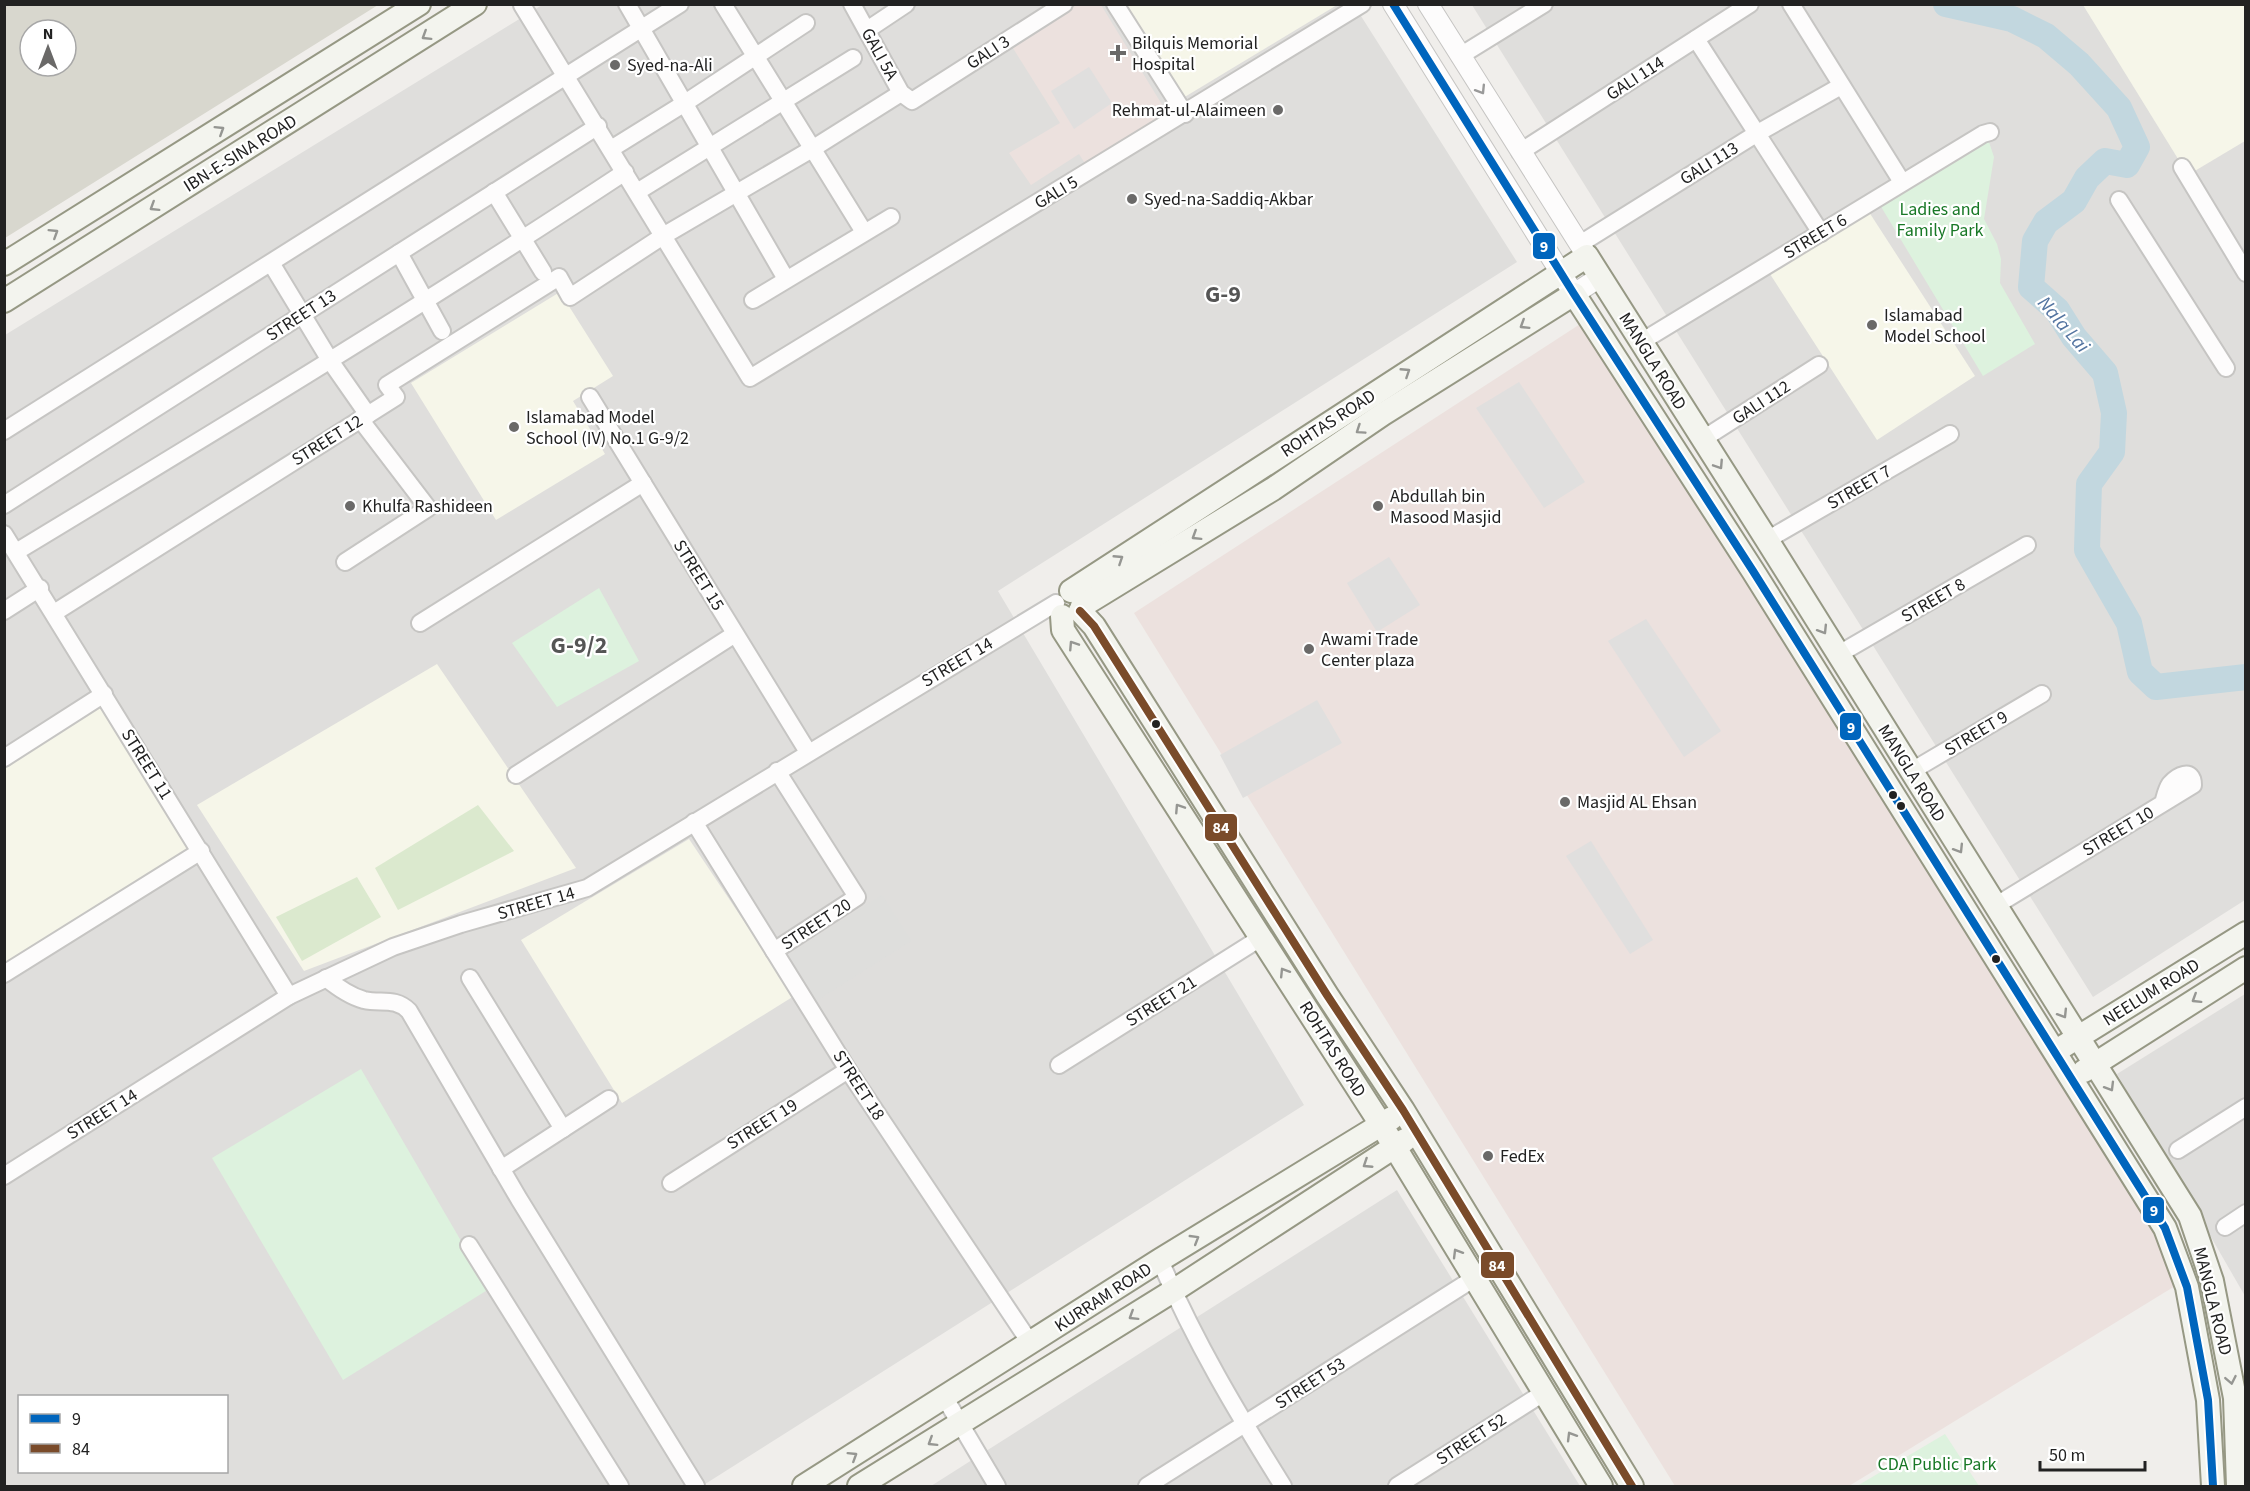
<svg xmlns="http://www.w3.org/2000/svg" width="2250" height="1491" font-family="'Source Sans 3',sans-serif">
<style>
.residential{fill:#dfdedc;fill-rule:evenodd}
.commercial{fill:#ece1de}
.education{fill:#f6f6e9}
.religious{fill:#dededc}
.construction{fill:#d8d7ce;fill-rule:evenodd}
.grass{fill:#dbe9ce}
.park{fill:#ddf2de}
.parking{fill:#e0dfde}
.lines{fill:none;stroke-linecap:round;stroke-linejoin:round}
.river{stroke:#c2d7df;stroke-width:26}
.minor-casing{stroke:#c6c5c3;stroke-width:20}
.tertiary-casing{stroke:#c6c5c3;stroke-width:22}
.secondary-casing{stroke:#969884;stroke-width:26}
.minor{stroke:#fdfcfc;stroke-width:16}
.tertiary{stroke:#fdfcfc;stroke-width:20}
.secondary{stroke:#f3f4ee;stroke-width:22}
.bus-1-casing{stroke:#fff;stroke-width:12}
.bus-2-casing{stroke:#fff;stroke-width:12}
.bus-1{stroke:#0065bd;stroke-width:8}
.bus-2{stroke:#7a4b2a;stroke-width:8}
.oneway{stroke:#959692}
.oneway2{stroke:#9a9a9a}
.poi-dot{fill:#6a6968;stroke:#fff;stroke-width:2}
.bus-dot{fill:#222;stroke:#fff;stroke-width:2}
.labels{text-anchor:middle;stroke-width:4.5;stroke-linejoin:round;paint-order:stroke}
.poi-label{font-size:18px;fill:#222;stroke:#fff;text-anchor:start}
.street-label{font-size:18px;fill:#222;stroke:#fff}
.park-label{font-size:18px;fill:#187826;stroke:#fff}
.water-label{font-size:20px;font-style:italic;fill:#5475a1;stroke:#fff}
.district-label{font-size:24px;font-weight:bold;fill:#555;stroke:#fff}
.line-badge{stroke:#fff;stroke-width:2}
.badge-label{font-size:16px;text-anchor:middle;font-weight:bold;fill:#fff}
</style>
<rect width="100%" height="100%" fill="#f0eeeb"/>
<g class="residential">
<path d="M542,5H1354L1517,262L998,591L1304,1105L702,1486H5V335ZM20,1396H226V1472H20Z"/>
<polygon points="1472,5 2245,5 2245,900 2093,997"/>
<polygon points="2245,994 2245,1296 2117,1074"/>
<polygon points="1397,1190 1580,1486 931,1486"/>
</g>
<g class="commercial">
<polygon points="1077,5 1101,5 1169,116 1088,168 1079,154 1031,185 1009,153 1060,123 1011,45"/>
<polygon points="1591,317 2193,1275 1849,1486 1675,1486 1134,613"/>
</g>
<g class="education">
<polygon points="1127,5 1337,5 1183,98"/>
<polygon points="2083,5 2245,5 2245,141 2188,175"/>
<polygon points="1869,212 1975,376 1877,440 1770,274"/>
<polygon points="560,292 613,376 573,401 605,454 496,520 411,383"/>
<polygon points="437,664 576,868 304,971 197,805"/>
<polygon points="103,703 199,860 5,981 5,767"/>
<polygon points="689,839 794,996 622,1103 521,940"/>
</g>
<polygon class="religious" points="882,895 911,941 816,1001 788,956"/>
<path class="construction" d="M5,4H378V5L5,238ZM30,30H66V66H30Z"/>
<g class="grass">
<polygon points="478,805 514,851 398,910 375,868"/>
<polygon points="357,877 381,917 302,961 276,917"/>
</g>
<g class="park">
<polygon points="1988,139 1994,157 1984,219 1997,244 2001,259 2000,283 2035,344 1983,376 1880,205"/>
<polygon points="599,588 639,661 557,707 512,643"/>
<polygon points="361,1069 489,1289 343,1380 212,1158"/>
<polygon points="1945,1434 1979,1486 1857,1486"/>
</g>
<g class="parking">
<polygon points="1089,67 1112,103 1074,129 1051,91"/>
<polygon points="1519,382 1585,482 1544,508 1476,408"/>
<polygon points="1389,557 1420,605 1377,632 1347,583"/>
<polygon points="1646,619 1721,731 1684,757 1608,641"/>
<polygon points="1317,700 1342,743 1243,798 1220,755"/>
<polygon points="1591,841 1653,940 1630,954 1566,856"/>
</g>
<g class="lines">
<polyline class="river" points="1946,4 2012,19 2046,36 2079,64 2119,108 2137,147 2127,165 2105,161 2087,178 2074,201 2046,222 2035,241 2031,287 2057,310 2074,337 2105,373 2114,413 2112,452 2089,484 2087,550 2129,623 2140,672 2156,687 2246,677"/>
<defs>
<g id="minor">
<polyline points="627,4 786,279"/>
<polyline points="723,4 864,232"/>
<polyline points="852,4 901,93 912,101 1064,4"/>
<polyline points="1115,4 1185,114"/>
<polyline points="1791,4 1902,182"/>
<polyline points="867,30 906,4"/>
<polyline points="1696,39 1821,233"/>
<polyline points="1460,56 1544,4"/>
<polyline points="901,93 812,149 663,236 750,378 1362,4"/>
<polyline points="611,149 685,103 806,23"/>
<polyline points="1520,152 1750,4"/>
<polyline points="2182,167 2246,273"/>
<polyline points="494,192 543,272"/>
<polyline points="637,192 853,58"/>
<polyline points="2119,200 2226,368"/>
<polyline points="1580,244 1756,134 1841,86"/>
<polyline points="399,253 442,331"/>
<polyline points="271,263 331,362 368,415"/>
<polyline points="753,300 891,217"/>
<polyline points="1641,342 1983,134 1990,132"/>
<polyline points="590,397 808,752"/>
<polyline points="4,431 680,4"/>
<polyline points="1703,439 1819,365"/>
<polyline points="4,505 598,126"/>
<polyline points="4,534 289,996"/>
<polyline points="1767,540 1950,434"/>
<path d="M16,552C221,428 425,304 625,172"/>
<polyline points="345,562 428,508 360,419"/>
<polyline points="4,611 40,588"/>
<polyline points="54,613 396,397 387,385 559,277 570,297 663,236 522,5"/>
<polyline points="420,623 643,483"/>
<polyline points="1839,654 2027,545"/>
<polyline points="4,758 104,694"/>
<polyline points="1910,772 2042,694"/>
<polyline points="516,775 735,634"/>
<polyline points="694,822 848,1070 1031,1344"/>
<path d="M1995,906L2193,785C2193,767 2177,776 2170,784C2166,790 2165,797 2163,803"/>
<polyline points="774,951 857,897 777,771"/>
<polyline points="4,974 201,851"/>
<path d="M326,978C337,987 349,996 364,1000C381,1004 395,997 409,1011L519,1199L696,1486"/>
<polyline points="470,978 563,1129"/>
<polyline points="1059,1065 1262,937"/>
<polyline points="2178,1150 2246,1107"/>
<polyline points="501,1169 609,1099"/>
<polyline points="4,1176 289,996 393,947 461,924 587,888 1056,603"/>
<polyline points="671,1183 848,1070"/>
<polyline points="2225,1227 2246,1213"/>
<polyline points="469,1245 620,1486"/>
<path d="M1160,1260C1193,1339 1238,1414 1283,1486"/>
<polyline points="945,1398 997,1486"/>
<polyline points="1147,1486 1473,1279"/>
<polyline points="1397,1486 1545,1392"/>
</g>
<g id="tertiary">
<polyline points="1393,4 1574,294 1600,277"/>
<polyline points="1428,4 1587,256"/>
</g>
<g id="secondary">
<polyline points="4,264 419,4"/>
<polyline points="4,301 475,4"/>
<polyline points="1071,591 1587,256 1767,540 2190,1216 2212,1281 2235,1398 2238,1486"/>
<polyline points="1082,606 1273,489 1383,414 1574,294 1753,571 2165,1228 2187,1287 2208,1400 2213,1486"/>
<polyline points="1080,611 1094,626 1327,995 1403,1110 1632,1486"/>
<polyline points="1062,616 1063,630 1382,1126 1601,1486"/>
<polyline points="2064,1046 2246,933"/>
<polyline points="2084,1071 2246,968"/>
<polyline points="804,1486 1160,1260 1392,1118"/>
<polyline points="859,1486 1173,1291 1405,1140"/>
</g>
</defs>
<use href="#minor" class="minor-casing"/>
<use href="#tertiary" class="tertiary-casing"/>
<use href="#secondary" class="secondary-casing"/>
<use href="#minor" class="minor"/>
<use href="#tertiary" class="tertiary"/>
<use href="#secondary" class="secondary"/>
<defs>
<polyline id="bus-1" points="1393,4 1574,294 1753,571 2165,1228 2187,1287 2208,1400 2213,1486"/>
<polyline id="bus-2" points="1080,611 1094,626 1327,995 1403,1110 1632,1486"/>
</defs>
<use href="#bus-1" class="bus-1-casing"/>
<use href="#bus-2" class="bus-2-casing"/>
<use href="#bus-1" class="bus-1"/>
<use href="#bus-2" class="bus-2"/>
</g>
<defs><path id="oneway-chevron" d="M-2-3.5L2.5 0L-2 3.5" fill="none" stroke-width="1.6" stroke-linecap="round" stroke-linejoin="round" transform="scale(1.5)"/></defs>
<g class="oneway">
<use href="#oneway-chevron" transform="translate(426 36) rotate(148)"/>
<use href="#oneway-chevron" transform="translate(220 130) rotate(-32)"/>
<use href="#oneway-chevron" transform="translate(154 207) rotate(148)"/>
<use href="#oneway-chevron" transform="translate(54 233) rotate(-32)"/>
<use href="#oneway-chevron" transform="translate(1524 325) rotate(148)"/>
<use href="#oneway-chevron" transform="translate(1406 372) rotate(-33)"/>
<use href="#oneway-chevron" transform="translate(1360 430) rotate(146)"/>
<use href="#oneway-chevron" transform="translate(1719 465) rotate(57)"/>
<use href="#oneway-chevron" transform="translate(1196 536) rotate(148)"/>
<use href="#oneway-chevron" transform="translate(1119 559) rotate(-33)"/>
<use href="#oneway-chevron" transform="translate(1823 630) rotate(58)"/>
<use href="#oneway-chevron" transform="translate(1073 645) rotate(-123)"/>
<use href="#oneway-chevron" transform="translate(1179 808) rotate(-123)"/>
<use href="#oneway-chevron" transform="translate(1959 849) rotate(58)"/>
<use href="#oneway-chevron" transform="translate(1284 972) rotate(-122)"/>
<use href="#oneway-chevron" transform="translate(2196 999) rotate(148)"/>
<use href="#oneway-chevron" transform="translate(2063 1014) rotate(58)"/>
<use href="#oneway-chevron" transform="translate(2110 1087) rotate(59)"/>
<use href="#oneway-chevron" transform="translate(1367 1164) rotate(147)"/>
<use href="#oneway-chevron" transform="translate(1195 1239) rotate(-31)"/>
<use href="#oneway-chevron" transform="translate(1457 1253) rotate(-121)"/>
<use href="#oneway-chevron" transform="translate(1133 1316) rotate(148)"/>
<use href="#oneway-chevron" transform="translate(2231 1380) rotate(79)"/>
<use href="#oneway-chevron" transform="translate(1571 1436) rotate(-121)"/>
<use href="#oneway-chevron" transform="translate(932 1442) rotate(148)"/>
<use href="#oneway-chevron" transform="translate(853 1456) rotate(-32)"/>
</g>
<use class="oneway2" href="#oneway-chevron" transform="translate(1481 90) rotate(58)"/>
<g class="poi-dot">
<path d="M1115 44h6v6h6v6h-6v6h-6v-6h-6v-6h6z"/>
<circle cx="615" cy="65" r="6"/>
<circle cx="1278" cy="110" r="6"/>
<circle cx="1132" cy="199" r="6"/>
<circle cx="1872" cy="325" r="6"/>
<circle cx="514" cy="427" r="6"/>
<circle cx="350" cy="506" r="6"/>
<circle cx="1378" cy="506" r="6"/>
<circle cx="1309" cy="649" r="6"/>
<circle cx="1565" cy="802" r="6"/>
<circle cx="1488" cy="1156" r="6"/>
</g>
<g class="bus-dot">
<circle cx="1156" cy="724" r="5"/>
<circle cx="1893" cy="795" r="5"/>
<circle cx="1901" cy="806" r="5"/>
<circle cx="1996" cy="959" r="5"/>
</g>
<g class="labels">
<g class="poi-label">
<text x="1132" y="49">Bilquis Memorial<tspan x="1132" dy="21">Hospital</tspan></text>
<text x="627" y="71">Syed-na-Ali</text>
<text x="1266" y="116" text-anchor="end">Rehmat-ul-Alaimeen</text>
<text x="1144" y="205">Syed-na-Saddiq-Akbar</text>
<text x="1884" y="321">Islamabad<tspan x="1884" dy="21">Model School</tspan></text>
<text x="526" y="423">Islamabad Model<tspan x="526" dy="21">School (IV) No.1 G-9/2</tspan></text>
<text x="1390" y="502">Abdullah bin<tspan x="1390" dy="21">Masood Masjid</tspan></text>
<text x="362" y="512">Khulfa Rashideen</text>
<text x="1321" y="645">Awami Trade<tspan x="1321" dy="21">Center plaza</tspan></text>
<text x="1577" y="808">Masjid AL Ehsan</text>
<text x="1500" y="1162">FedEx</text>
</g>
<g class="street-label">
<text transform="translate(988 52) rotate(-33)" y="6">GALI 3</text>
<text transform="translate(880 54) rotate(61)" y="6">GALI 5A</text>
<text transform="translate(1635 78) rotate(-33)" y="6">GALI 114</text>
<text transform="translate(240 153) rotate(-32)" y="6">IBN-E-SINA ROAD</text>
<text transform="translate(1709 163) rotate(-32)" y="6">GALI 113</text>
<text transform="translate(1056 192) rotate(-31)" y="6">GALI 5</text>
<text transform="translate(1815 236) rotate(-31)" y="6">STREET 6</text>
<text transform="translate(301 315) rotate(-33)" y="6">STREET 13</text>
<text transform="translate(1653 361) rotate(58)" y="6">MANGLA ROAD</text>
<text transform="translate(1761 402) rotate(-33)" y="6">GALI 112</text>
<text transform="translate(1328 423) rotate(-33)" y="6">ROHTAS ROAD</text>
<text transform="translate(327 440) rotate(-32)" y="6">STREET 12</text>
<text transform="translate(1859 487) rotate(-30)" y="6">STREET 7</text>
<text transform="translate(699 575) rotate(58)" y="6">STREET 15</text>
<text transform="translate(1933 600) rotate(-30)" y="6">STREET 8</text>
<text transform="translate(957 662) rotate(-31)" y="6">STREET 14</text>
<text transform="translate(1976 733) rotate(-31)" y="6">STREET 9</text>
<text transform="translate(147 764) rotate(58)" y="6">STREET 11</text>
<text transform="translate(1912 773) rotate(58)" y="6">MANGLA ROAD</text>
<text transform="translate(2118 831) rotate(-31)" y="6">STREET 10</text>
<text transform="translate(536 903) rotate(-16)" y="6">STREET 14</text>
<text transform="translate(816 924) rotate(-33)" y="6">STREET 20</text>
<text transform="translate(2151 992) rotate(-32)" y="6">NEELUM ROAD</text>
<text transform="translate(1161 1001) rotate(-32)" y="6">STREET 21</text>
<text transform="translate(1333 1049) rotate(58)" y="6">ROHTAS ROAD</text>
<text transform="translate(859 1085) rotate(57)" y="6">STREET 18</text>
<text transform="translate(102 1114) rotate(-32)" y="6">STREET 14</text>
<text transform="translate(762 1124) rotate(-32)" y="6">STREET 19</text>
<text transform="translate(1103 1297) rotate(-33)" y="6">KURRAM ROAD</text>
<text transform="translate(2213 1301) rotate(76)" y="6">MANGLA ROAD</text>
<text transform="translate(1310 1383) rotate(-33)" y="6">STREET 53</text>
<text transform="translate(1471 1439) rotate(-33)" y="6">STREET 52</text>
</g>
<g class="park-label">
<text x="1940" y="215">Ladies and<tspan x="1940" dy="21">Family Park</tspan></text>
<text x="1937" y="1470">CDA Public Park</text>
</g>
<g class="water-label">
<text transform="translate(2064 324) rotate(49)" y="7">Nala Lai</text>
</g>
<g class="district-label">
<text x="1223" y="302">G-9</text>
<text x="579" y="653">G-9/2</text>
</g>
</g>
<g class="line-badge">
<rect x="1532" y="232" width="24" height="28" rx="6" fill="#0065bd"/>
<rect x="1839" y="712" width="23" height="29" rx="6" fill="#0065bd"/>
<rect x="1204" y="813" width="34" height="29" rx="6" fill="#7a4b2a"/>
<rect x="2142" y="1196" width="23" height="28" rx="6" fill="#0065bd"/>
<rect x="1480" y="1251" width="35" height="28" rx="6" fill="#7a4b2a"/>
</g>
<g class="badge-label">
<text x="1544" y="252">9</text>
<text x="1851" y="733">9</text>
<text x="1221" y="833">84</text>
<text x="2154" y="1216">9</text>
<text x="1497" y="1271">84</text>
</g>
<rect width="2250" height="1491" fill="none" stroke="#222222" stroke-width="12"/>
<rect x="18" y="1395" width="210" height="78" fill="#ffffff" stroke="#a7a7a7" stroke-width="1.5"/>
<rect x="30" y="1414" width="30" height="9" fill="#0065bd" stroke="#a7a7a7" stroke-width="1.5"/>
<text x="72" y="1425" font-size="18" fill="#222222">9</text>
<rect x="30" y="1444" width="30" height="9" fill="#7a4b2a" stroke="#a7a7a7" stroke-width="1.5"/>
<text x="72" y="1455" font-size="18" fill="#222222">84</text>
<g transform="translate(48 48)"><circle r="28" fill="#ffffff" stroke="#a7a7a7" stroke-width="1.5"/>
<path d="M0-4.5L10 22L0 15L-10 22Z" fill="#6a6968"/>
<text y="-9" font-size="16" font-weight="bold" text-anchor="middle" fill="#222222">N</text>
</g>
<path d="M2040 1461v9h105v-9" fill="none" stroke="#222222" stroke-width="3"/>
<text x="2049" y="1461" font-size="18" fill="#222222" stroke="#ffffff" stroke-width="4.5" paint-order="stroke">50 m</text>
</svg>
